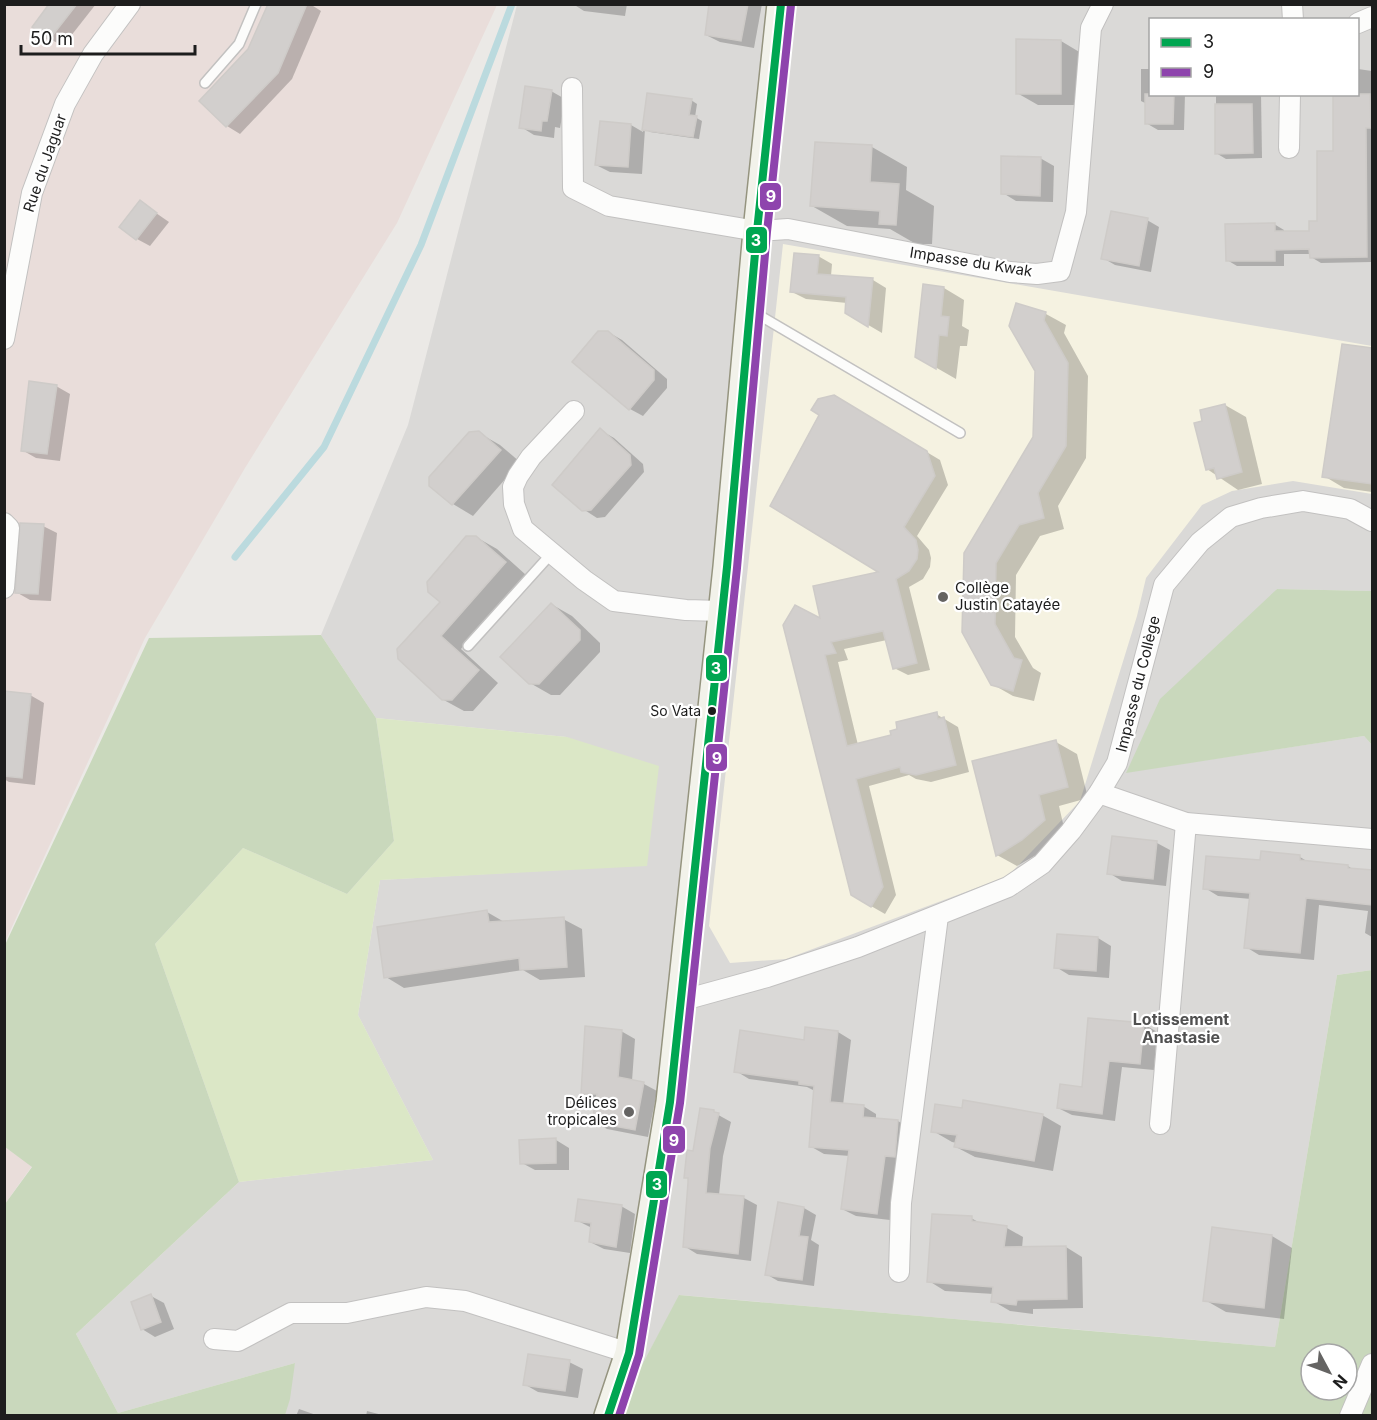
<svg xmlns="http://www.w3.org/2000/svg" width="1377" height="1420" font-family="Inter,sans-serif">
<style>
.residential{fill:#dad9d7;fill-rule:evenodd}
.education{fill:#f5f2e1}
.military{fill:#e9ddda}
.grass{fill:#dbe7c6}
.forest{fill:#c9d8bc;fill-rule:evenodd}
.shadow{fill:#0003}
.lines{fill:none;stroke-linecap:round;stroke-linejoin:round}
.stream{stroke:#bbdade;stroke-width:7}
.building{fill:#d2cfcd;stroke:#cecbc8;stroke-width:1.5}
.lane-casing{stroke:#c2c1c0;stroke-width:12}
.street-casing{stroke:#c2c1c0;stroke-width:22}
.secondary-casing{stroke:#95947f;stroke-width:30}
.lane{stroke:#fcfcfb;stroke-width:9}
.street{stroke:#fcfcfb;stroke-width:20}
.secondary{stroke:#f2f2ea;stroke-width:27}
.bus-1-casing{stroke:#fff;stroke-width:12}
.bus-2-casing{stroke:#fff;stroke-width:12}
.bus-1{stroke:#00a651;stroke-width:8}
.bus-2{stroke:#8e44ad;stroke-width:8}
.poi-dot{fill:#656463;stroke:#fff;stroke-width:2}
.bus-dot{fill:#1d1d1d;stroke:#fff;stroke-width:2}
.labels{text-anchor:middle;stroke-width:4.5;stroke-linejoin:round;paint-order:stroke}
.bus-label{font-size:14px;fill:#1d1d1d;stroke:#fff;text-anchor:end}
.street-label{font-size:15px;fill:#1d1d1d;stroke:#fff}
.poi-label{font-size:15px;fill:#1d1d1d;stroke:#fff;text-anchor:start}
.neighbourhood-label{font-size:16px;font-weight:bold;fill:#505050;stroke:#fff}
.line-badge{stroke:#fff;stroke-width:2}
.badge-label{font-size:16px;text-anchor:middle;font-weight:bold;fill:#fff}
</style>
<rect width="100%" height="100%" fill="#ebe9e6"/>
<path class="residential" d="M517,5H1372V591L1277,589L1127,772L1364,736L1372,745V970L1337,975L1275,1347L680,1295L615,1415L282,1416L295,1363L118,1413L76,1334L239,1182L433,1160L358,1015L380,880L647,865L567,737L376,718L321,635L408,425ZM1150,20H1358V94H1150Z"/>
<polygon class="education" points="783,244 1372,346 1372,494 1293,481 1232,491 1202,505 1146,578 1137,616 1080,801 1008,876 786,959 730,963 709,926"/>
<g class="military">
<polygon points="5,5 497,5 397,223 245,468 145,638 5,942"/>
<polygon points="5,1147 32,1166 5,1204"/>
</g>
<polygon class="grass" points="376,718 567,737 659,766 647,866 380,880 358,1015 433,1160 239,1182 155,944 243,848 347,894 394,841"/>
<g class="forest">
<polygon points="1277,589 1372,591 1372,745 1364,736 1126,773 1160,699"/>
<polygon points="321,635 376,718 394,841 347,894 243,848 155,944 239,1182 76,1334 118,1413 295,1363 290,1399 285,1415 5,1415 5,1204 32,1167 5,1147 5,945 149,638"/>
<path d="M1372,970V1415L615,1416L679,1295L1275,1347L1337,975ZM1311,1354H1347V1390H1311Z"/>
</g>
<g class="shadow">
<polygon points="51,4 96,4 63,46 50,39"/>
<polygon points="270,4 310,4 321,11 292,79 240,134 227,126 250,50"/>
<polygon points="573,4 627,4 625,16 584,11"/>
<polygon points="711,4 762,4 754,48 720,42 706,35"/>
<polygon points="1061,41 1081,53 1081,105 1038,105 1017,93"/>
<polygon points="1141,69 1150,69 1150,94 1185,94 1184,130 1158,130 1146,123 1147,104 1141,101"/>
<polygon points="1358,69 1372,71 1372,262 1321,263 1311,257 1311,254 1284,254 1284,266 1237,266 1227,260 1274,224 1284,230 1284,232 1311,232 1319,222 1335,153 1358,94"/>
<polygon points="551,91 565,99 560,128 555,127 554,138 534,135 521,127"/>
<polygon points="1216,94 1261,94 1262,158 1226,159 1216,153"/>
<polygon points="649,95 691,100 697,104 695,117 702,121 699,139 650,132 645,129 642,174 610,172 596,165 602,122 631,125 643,132"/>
<polygon points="816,143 872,147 907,167 906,190 934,206 932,244 916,244 890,229 847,226 812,206"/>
<polygon points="1040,158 1054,166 1053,202 1016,201 1003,193"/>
<polygon points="140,202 169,222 150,246 137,239"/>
<polygon points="1147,220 1159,227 1151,272 1115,265 1103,258"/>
<polygon points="818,256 832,264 831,276 873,280 886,288 882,333 846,312 847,303 806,299 792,292"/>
<polygon points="924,286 944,288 964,300 962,326 969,330 967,346 960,346 956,379 916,356"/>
<polygon points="1046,314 1066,325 1064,333 1088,376 1086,458 1058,506 1064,529 1040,536 1016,575 1015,637 1033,668 1041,673 1034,701 1013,696 992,684 964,632 1035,437 1036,371 1011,325"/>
<polygon points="608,332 622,340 667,379 667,388 643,416 630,409"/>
<polygon points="1343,345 1372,350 1372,492 1344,488 1324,476"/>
<polygon points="56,386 70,394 60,461 36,458 22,450"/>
<polygon points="833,396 940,460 948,485 917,536 929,550 931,558 930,567 923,579 909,587 930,670 908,675 894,668 887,640 844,649 848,660 838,662 858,745 893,736 936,714 958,727 969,772 931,782 916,779 909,775 869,786 896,895 885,914 871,906 785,625 822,621 882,573"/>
<polygon points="1225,405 1246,417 1262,484 1238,490 1207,469 1204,422"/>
<polygon points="600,430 614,438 643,464 644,472 605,517 597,518 583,509"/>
<polygon points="479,433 500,445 520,462 473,516 453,504"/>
<polygon points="43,526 57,533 51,601 30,600 16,592"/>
<polygon points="476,537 497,549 526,575 461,649 498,683 473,711 464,711 442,699 399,658 442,602"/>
<polygon points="551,604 572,616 600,643 600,652 560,695 551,695 530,683"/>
<polygon points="4,692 30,695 44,703 35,785 9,782 4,779"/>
<polygon points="1056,742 1077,754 1088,798 1059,806 1065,832 1043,851 1017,866 997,855"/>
<polygon points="1157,843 1170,850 1166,886 1122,881 1109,873"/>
<polygon points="1300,857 1310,863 1348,866 1354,870 1372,872 1372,937 1365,933 1368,911 1319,905 1314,960 1259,955 1246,947 1251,899 1218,896 1205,888 1261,862"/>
<polygon points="487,912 506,923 563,919 582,929 585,977 540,980 523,970 404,988 386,977"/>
<polygon points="1098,938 1111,946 1109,978 1069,975 1056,967"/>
<polygon points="1090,1019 1144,1024 1157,1032 1154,1070 1122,1067 1115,1121 1072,1115 1058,1108 1083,1088"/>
<polygon points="621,1031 635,1039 632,1081 644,1084 657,1091 648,1137 607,1129 593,1121 597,1101 582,1093"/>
<polygon points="838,1032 851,1040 843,1105 863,1106 876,1114 876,1119 898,1121 911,1129 898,1163 890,1220 856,1216 842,1209 850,1156 824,1154 810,1146 815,1091 807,1087 749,1079 736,1071 805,1042"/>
<polygon points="713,1112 731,1122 723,1156 719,1195 744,1198 757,1205 751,1261 697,1254 684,1246 690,1179 686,1177 694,1152"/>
<polygon points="1042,1115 1061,1126 1053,1171 975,1157 956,1147 957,1143 952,1142 933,1131"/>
<polygon points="556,1140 569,1148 569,1170 535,1170 522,1163"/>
<polygon points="621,1206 635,1214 630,1253 604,1249 590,1242 592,1228 576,1220"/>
<polygon points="804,1208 816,1215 811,1240 819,1245 814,1286 778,1281 766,1274"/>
<polygon points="971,1218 982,1224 1007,1228 1023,1237 1022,1248 1066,1247 1082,1257 1083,1308 1033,1309 1033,1314 1010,1311 993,1301 994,1294 945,1291 929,1281"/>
<polygon points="1214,1229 1272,1236 1292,1248 1284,1319 1226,1312 1205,1300"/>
<polygon points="151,1296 164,1303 174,1329 155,1337 142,1329"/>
<polygon points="569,1362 583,1369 578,1398 538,1392 524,1384"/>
<polygon points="299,1409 319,1416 296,1416"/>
<polygon points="367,1411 386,1416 366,1416"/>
</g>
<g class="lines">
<polyline class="stream" points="235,557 324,447 421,245 512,4"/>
</g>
<g class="building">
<polygon points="49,4 77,4 49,40 32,27"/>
<polygon points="268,4 307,4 278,73 226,127 199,101 248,49"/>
<polygon points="709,4 748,4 741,41 705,35"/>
<polygon points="1016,39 1061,40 1061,94 1016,94"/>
<polygon points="525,86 552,90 547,121 542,121 541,131 519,128"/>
<polygon points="647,93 692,99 689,115 697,116 693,137 642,130"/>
<polygon points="1145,94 1174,94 1173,124 1145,124"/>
<polygon points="1333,94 1370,94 1371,128 1366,128 1367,257 1310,258 1309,249 1275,250 1275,261 1226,261 1225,224 1275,223 1275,231 1309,231 1309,221 1317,221 1317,151 1333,151"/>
<polygon points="1215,104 1252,104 1253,153 1215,154"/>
<polygon points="600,121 631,124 628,167 595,165"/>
<polygon points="815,142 872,145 870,182 899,184 896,225 879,224 880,211 810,206"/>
<polygon points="1001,156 1041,157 1040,196 1001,194"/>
<polygon points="140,200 157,213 136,240 119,227"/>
<polygon points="1111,211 1148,218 1139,266 1101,259"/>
<polygon points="794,253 819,255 817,274 873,278 868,327 845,313 846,297 790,292"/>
<polygon points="923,284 944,287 941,316 949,317 947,336 939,335 936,369 915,357"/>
<polygon points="1016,303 1046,312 1044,320 1068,363 1066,446 1038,493 1044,518 1019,525 996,563 995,624 1014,658 1022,660 1013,691 991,685 962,632 964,553 1033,437 1035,371 1009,326"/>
<polygon points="598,331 608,331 654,370 654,380 629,410 572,362"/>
<polygon points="1342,344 1372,348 1372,484 1322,477"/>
<polygon points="29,381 57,385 47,454 21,451"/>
<polygon points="834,395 927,451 935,476 904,527 916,540 918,550 917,559 909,571 896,579 917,663 893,669 883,631 831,642 836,653 825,655 847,746 891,735 890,731 897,729 896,722 937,712 938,719 944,717 956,765 916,775 901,772 900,767 856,779 883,887 871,907 851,895 783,625 795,605 820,618 813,586 878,572 770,506 819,415 811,410 818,399"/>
<polygon points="1225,404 1242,472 1217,479 1214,468 1206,470 1194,423 1202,421 1200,410"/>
<polygon points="600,428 630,455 631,465 591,510 582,511 552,485"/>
<polygon points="479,431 501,450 452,505 429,486 429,477 469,432"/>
<polygon points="20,523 44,524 38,594 15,593"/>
<polygon points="466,536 476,536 506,562 441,636 479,670 452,700 442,700 398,659 397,649 440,602 428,592 427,582"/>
<polygon points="551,603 580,630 580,640 539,684 529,684 500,657"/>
<polygon points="4,691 31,694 22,778 4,776"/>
<polygon points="1056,740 1068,787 1039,795 1045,820 1022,840 996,856 972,761"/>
<polygon points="1112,836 1157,841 1153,879 1107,874"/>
<polygon points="1261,851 1300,855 1300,860 1348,865 1348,868 1372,870 1372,905 1306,898 1300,953 1244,948 1250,893 1203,889 1206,856 1260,860"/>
<polygon points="487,910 489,922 564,917 567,967 520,970 519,958 384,978 377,927"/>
<polygon points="1057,934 1098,937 1096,971 1054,968"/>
<polygon points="1088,1018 1144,1023 1140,1064 1109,1061 1102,1114 1057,1108 1060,1084 1082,1087"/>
<polygon points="585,1026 622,1030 618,1077 644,1082 635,1130 592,1122 597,1094 581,1094"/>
<polygon points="805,1027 838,1031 830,1102 864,1105 863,1117 898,1120 895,1157 885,1156 877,1214 841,1209 849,1150 809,1147 814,1086 799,1084 799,1081 734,1072 740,1030 804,1040"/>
<polygon points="963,1100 1043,1114 1034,1161 954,1147 957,1135 931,1132 935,1104 962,1108"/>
<polygon points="700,1108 714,1110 714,1112 719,1113 710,1148 706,1193 744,1196 738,1254 683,1247 688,1183 688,1178 684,1178 687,1150 693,1151"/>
<polygon points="556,1138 556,1163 520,1164 519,1140"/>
<polygon points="578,1199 622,1205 616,1247 589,1242 591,1223 575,1221"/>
<polygon points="778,1202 804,1207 799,1236 808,1237 802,1280 765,1275"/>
<polygon points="932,1214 972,1216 972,1221 1007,1226 1004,1247 1066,1246 1067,1299 1017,1300 1016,1305 991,1302 993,1287 927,1282"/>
<polygon points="1212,1227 1272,1235 1264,1308 1203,1301"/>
<polygon points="151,1294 161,1322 141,1330 131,1302"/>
<polygon points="528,1354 570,1360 565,1391 523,1385"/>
</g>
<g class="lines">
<defs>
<g id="lane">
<polyline points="205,83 239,44 256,4"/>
<polyline points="752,311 960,433"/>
<polyline points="468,646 551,554"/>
</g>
<g id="street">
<polyline points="1292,4 1293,20"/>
<polyline points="1358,23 1372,17"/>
<polyline points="572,88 573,188 609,206 757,231 788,229 1010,272 1037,274 1060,271 1076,212 1091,28 1103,4"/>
<polyline points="1289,148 1290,94"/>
<polyline points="4,339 32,193 65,104 93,54 130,4"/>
<polyline points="574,411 531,457 518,476 513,487 514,504 523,529 584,580 614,601 686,610 721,611"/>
<polyline points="4,523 9,528 4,588"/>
<polyline points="1099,793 1186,823 1372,839"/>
<polyline points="680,1001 767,977 858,947 1008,887 1042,864 1071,831 1099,793 1117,763 1164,585 1200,542 1231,517 1261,508 1303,501 1350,509 1372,521"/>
<polyline points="1160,1124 1186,823"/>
<polyline points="899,1272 901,1203 938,916"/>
<polyline points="214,1339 238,1341 291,1313 347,1313 426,1297 465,1301 629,1353"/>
<polyline points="1350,1416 1372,1364"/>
</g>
<polyline id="secondary" points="608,1416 629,1353 670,1102 727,567 757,231 781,4"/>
</defs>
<use href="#lane" class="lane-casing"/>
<use href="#street" class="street-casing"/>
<use href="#secondary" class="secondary-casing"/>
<use href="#lane" class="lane"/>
<use href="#street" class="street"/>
<use href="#secondary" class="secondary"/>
<defs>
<polyline id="bus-1" points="608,1416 629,1353 670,1102 727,567 757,231 781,4"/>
<polyline id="bus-2" points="619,1416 639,1355 680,1103 737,568 767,232 791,5"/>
</defs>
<use href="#bus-1" class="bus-1-casing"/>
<use href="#bus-2" class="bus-2-casing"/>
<use href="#bus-1" class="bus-1"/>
<use href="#bus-2" class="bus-2"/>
</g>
<g class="poi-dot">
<circle cx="943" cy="597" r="6"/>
<circle cx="629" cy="1112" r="6"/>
</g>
<circle class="bus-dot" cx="712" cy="711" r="5"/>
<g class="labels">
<g class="bus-label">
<text x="701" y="716">So Vata</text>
</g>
<g class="street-label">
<text transform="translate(45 163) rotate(-71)" y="5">Rue du Jaguar</text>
<text transform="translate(971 262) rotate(9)" y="5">Impasse du Kwak</text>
<text transform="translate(1138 684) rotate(-76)" y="5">Impasse du Collège</text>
</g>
<g class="poi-label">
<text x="955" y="593">Collège<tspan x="955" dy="17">Justin Catayée</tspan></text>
<text x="617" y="1108" text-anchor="end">Délices<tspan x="617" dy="17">tropicales</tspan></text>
</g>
<g class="neighbourhood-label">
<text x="1181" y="1025">Lotissement<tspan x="1181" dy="18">Anastasie</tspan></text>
</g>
</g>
<g class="line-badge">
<rect x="759" y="182" width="23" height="29" rx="6" fill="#8e44ad"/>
<rect x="745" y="226" width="23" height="28" rx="6" fill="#00a651"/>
<rect x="705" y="654" width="23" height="28" rx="6" fill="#00a651"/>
<rect x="705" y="743" width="23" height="29" rx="6" fill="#8e44ad"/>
<rect x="662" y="1125" width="24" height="29" rx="6" fill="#8e44ad"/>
<rect x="645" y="1170" width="23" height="29" rx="6" fill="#00a651"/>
</g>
<g class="badge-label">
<text x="771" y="202">9</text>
<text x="756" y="246">3</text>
<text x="716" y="674">3</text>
<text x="717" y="764">9</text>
<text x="674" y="1146">9</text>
<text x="657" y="1190">3</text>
</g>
<rect width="1377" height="1420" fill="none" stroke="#1d1d1d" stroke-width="12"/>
<rect x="1149" y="18" width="210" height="78" fill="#ffffff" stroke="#a5a5a5" stroke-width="1.5"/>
<rect x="1161" y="38" width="30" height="9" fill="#00a651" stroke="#a5a5a5" stroke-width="1.5"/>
<text x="1203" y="48" font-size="18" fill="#1d1d1d">3</text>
<rect x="1161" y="68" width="30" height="9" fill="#8e44ad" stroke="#a5a5a5" stroke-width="1.5"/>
<text x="1203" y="78" font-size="18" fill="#1d1d1d">9</text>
<g transform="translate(1329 1372) rotate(131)"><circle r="28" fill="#ffffff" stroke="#a5a5a5" stroke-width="1.5"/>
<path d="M0-4.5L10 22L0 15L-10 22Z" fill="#656463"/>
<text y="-9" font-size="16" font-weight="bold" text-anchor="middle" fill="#1d1d1d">N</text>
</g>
<path d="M21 45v9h174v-9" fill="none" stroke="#1d1d1d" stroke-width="3"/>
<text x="30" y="45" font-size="18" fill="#1d1d1d" stroke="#ffffff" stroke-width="4.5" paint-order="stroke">50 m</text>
</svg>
